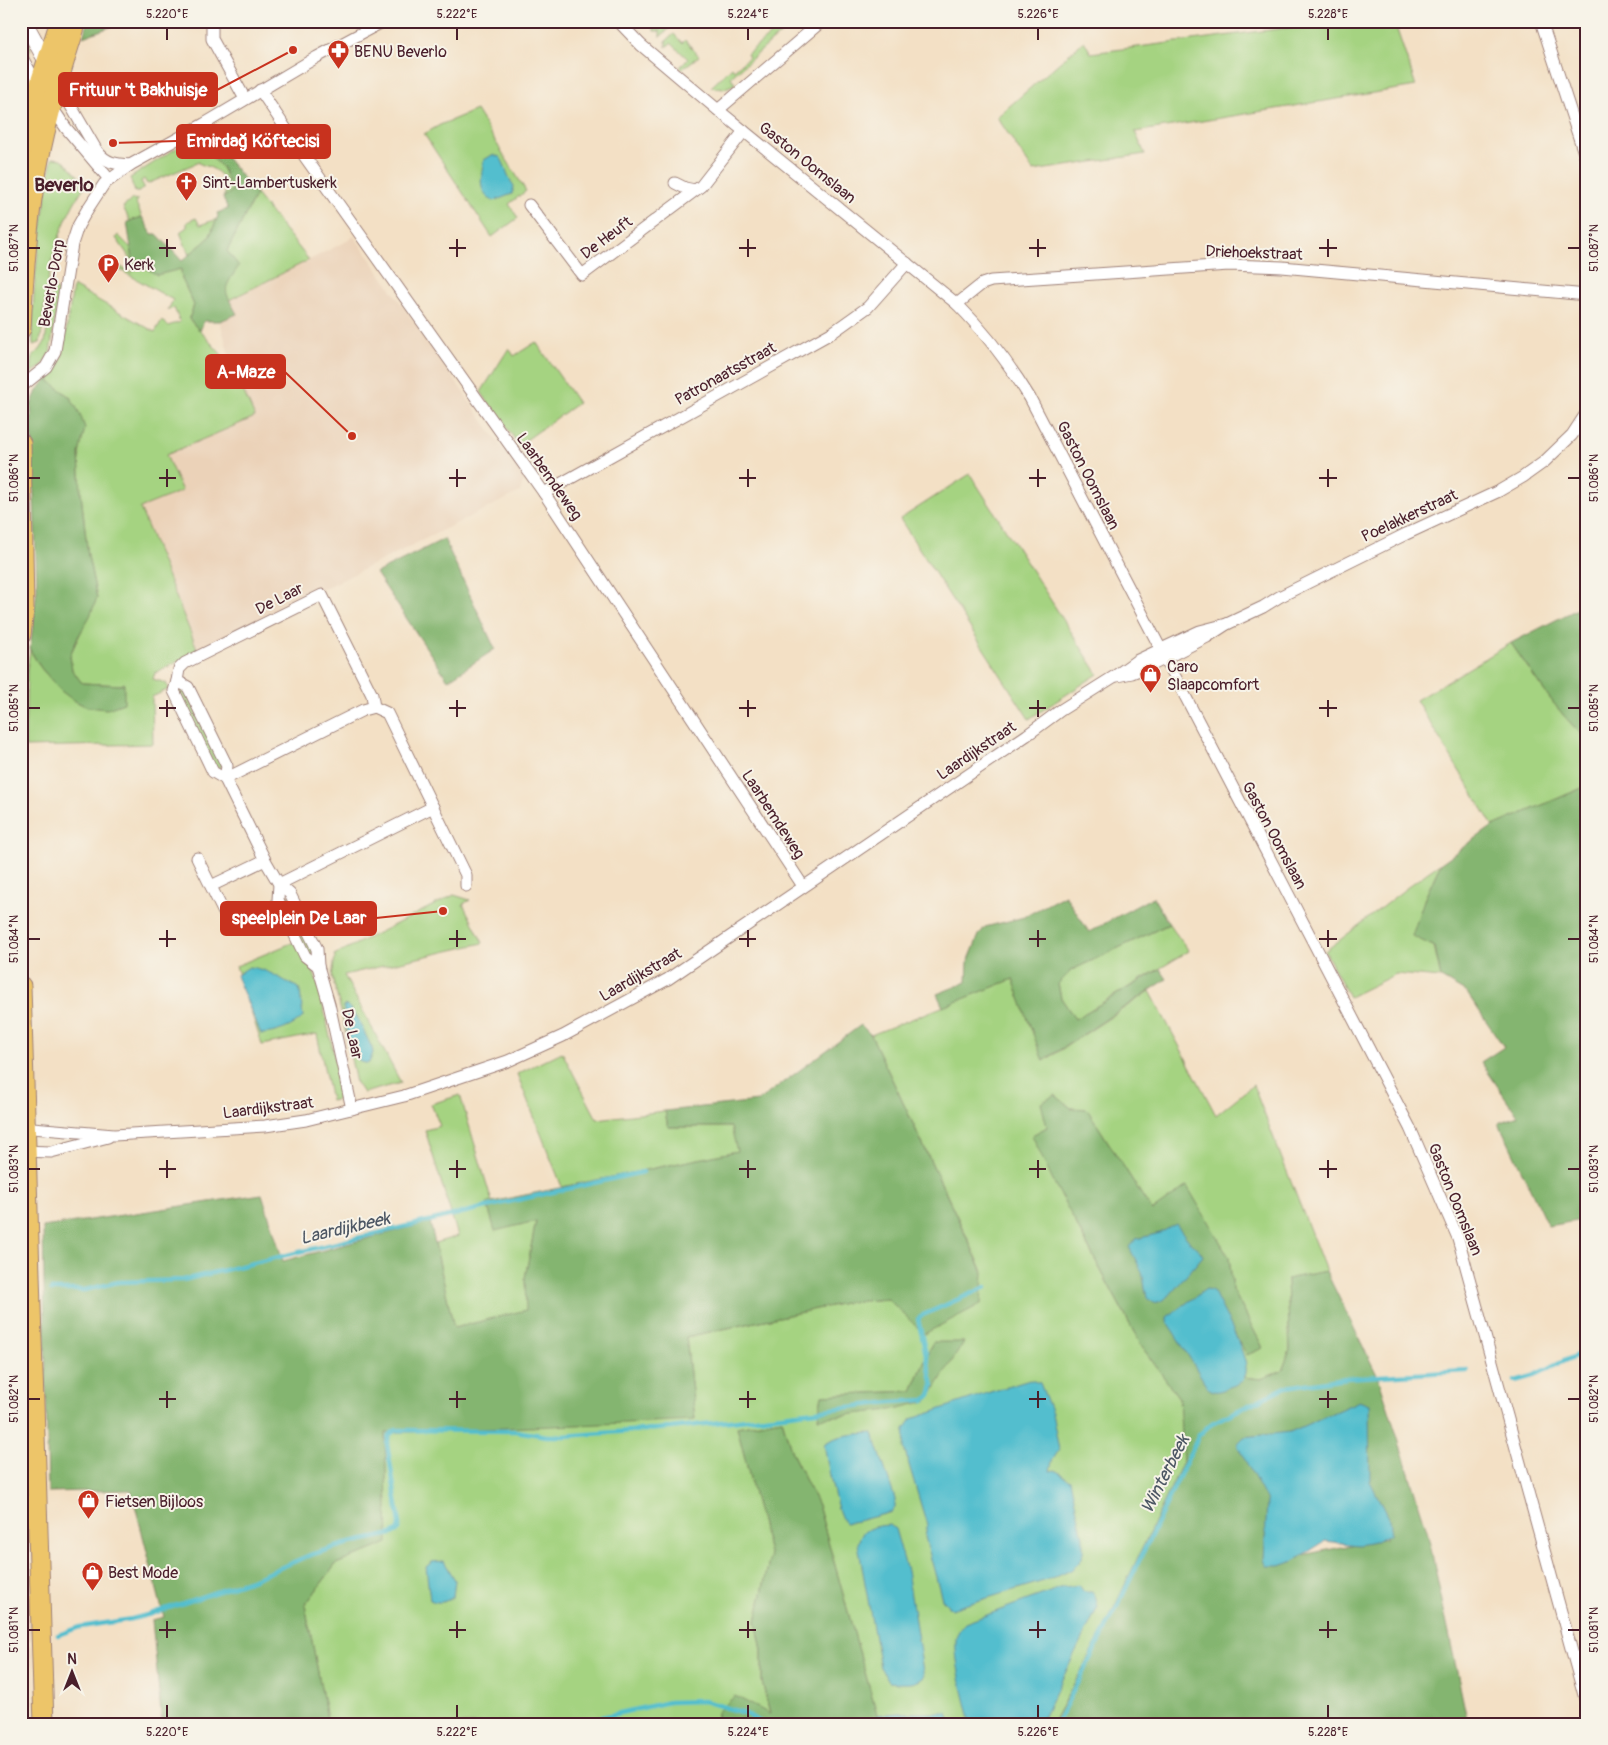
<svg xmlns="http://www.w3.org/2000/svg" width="1608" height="1745" font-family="Pangolin,sans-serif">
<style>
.built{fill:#ebd2b8}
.green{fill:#a5d381;stroke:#787956;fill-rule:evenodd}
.forest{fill:#84b56f;stroke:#676a4d;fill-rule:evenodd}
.water{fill:#53bece;stroke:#4e6e7c}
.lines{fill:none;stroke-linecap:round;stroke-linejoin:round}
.stream{stroke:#53bece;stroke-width:4.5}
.minor-casing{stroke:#9e8078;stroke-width:13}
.tertiary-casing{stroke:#9e8078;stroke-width:17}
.primary-casing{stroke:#9e8078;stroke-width:21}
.minor{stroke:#fff;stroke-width:11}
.tertiary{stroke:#fff;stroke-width:15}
.primary{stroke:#edc569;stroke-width:19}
.ticks{fill:none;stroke:#4a1f2b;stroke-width:2}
.labels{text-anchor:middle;stroke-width:4;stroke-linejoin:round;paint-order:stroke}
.poi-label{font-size:16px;fill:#4a1f2b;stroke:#f7f3e8;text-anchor:start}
.street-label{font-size:16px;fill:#4a1f2b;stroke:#f7f3e8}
.water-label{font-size:18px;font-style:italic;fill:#4d5764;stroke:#f7f3e8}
.quarter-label{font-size:19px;font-weight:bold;fill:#4a1f2b;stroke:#f7f3e8}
.leader{fill:none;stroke:#c8321e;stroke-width:2}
.callout-dot{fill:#c8321e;stroke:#f7f3e8;stroke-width:2}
.callout{fill:#c8321e;stroke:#c8321e;stroke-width:2}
.callout-label{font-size:18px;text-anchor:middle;font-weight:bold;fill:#fff}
.neatline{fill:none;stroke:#4a1f2b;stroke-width:2}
.ticks-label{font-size:12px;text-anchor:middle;fill:#4a1f2b}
</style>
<rect width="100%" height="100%" fill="#f7f3e8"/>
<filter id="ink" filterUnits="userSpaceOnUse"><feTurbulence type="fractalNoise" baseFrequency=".02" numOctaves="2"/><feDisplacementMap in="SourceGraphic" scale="10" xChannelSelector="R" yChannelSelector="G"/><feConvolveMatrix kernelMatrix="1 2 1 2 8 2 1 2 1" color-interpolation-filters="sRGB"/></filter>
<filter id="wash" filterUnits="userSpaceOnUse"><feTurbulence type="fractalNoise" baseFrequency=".0096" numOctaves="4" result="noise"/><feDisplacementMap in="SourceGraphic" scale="20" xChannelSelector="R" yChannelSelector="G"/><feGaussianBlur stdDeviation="1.12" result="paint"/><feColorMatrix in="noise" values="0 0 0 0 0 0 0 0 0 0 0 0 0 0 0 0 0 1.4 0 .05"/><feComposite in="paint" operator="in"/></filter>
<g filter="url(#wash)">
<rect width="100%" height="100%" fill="#f3e0c5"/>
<g class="built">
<polygon points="354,236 526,482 522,485 520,492 198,651 140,508 182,491 166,455 254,417 232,366 220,321 237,314 229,300 349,240"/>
<polygon points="21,1405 23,1405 31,1640 21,1641"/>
<polygon points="21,1646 31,1646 33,1724 21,1724"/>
</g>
<g class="green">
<polygon points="649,21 664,21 670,28 660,37 660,31 654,31 654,26 649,26"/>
<polygon points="787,21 795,21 731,77 735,84 723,89 711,87 732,67 734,70 749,57 747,54"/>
<polygon points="1340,21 1394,21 1416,86 1135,132 1145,154 1033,171 997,117 1084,41 1091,53"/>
<polygon points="21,28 31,46 28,57 21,45"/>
<polygon points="674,34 682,43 685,40 699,56 682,69 680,67 688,59 671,43 666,47 666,41"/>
<polygon points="25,75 32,93 25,119 22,116"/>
<polygon points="476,110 526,191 509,204 518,218 492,237 424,134 440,125"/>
<path d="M192,138L222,167L232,191L223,198L227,188C224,173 214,168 200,164L199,162L147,184L144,179L141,181L144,187L139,192H135L130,178Z"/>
<path d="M52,158L62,159L86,184C61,220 51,258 45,300C43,314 43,329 40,343L33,345C31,283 42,220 52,158Z"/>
<path d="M256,194L309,260L229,300C221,286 231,278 238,266L227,251Z"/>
<polygon points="132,199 138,200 136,203 142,217 130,221 123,207 127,204"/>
<polygon points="196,218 200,225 217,219 209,238 189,255 180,232 187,227 187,222"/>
<polygon points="118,235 131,248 133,260 157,274 181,269 182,279 194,305 189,319 232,366 255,417 166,455 182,491 140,508 198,651 155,673 153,679 166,683 169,689 152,697 153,744 25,747 27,670 30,650 41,668 61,691 121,685 82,683 72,670 70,655 97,598 88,556 81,494 79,454 84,428 71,398 47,379 58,365 63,353 73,286 155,332 162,320 168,326 180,322 174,308 168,310 173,300 115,267 116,264 131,273 135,265 116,238"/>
<polygon points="53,286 59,293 50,353 41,367 31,373 33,355 40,350 45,342"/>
<polygon points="536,342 578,403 519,445 481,392 509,348 514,356"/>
<polygon points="970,474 1098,674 1029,719 900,519"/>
<path d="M1511,643C1534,676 1557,713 1587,739V786L1493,826L1416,700Z"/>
<polygon points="180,688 185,689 222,763 220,769 215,767 178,693"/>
<path d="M1441,863L1424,900L1441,978L1396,974L1349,997L1325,951C1365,922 1401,890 1441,863Z"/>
<polygon points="282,894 288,896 314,950 313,956 307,954 280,900"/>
<polygon points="454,895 470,900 463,904 483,943 344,975 401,1083 363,1093 356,1083 341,1011 332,977 335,957 334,955"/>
<polygon points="1169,924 1189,951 1075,1019 1061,998 1058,984 1072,970"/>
<polygon points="294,942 312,968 319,987 340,1082 341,1093 339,1099 331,1101 317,1034 262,1045 236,966"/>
<path d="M1013,979L1044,1061L1150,991L1216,1115L1253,1085L1326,1271L1287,1279L1290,1351L1282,1371L1261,1379L1207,1373L1212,1296L1263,1348L1233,1290L1229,1257L1187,1187L1152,1211L1087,1109L1071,1108L1055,1095L1047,1127L1033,1135L1080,1232L1142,1347L1179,1398L1183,1462L1105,1627L1052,1724H875L877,1715L818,1505L792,1453L782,1419L737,1427L770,1557L756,1621L762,1650V1681L770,1715L717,1712V1724H328L305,1605L336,1564L387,1543L385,1433L695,1419L686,1337L849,1302L888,1299L983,1271L871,1035ZM933,1342L927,1401L818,1417L822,1395L912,1391Z"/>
<polygon points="562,1052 597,1119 665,1111 668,1127 731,1127 738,1151 562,1187 517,1074"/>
<polygon points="460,1095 492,1202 487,1203 495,1230 536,1221 525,1278 527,1310 454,1328 435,1243 458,1236 425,1130 440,1126 431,1104"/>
</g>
<g class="forest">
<polygon points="88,21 126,21 83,37"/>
<path d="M205,131L256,194L227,251L239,266C222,291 223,288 237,314L220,321H204L200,331L189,319L194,305L182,279L181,269L157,275L133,260L127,222L142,217L152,234H157L182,261L209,238L218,216L217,213L228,209L223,198L232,191L222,167L192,138Z"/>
<polygon points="47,379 71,398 80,414 85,428 79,454 81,494 88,556 97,598 90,616 77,639 70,655 72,670 82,683 121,685 124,683 124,703 107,709 87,707 73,700 61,691 41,668 30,650 37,588 31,405 37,391"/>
<polygon points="444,539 495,649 448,680 376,573"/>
<path d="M1587,604V739C1557,713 1534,676 1511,643Z"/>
<polygon points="1587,786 1587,1219 1548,1226 1499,1123 1518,1116 1481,1062 1504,1047 1467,993 1441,978 1435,947 1412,936 1424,900 1441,863 1493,826"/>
<polygon points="1065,895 1089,932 1153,897 1169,924 1072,970 1058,984 1061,998 1075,1019 1160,969 1167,979 1043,1061 1013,979 943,1007 937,994 967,982 968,962 979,935 985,927 1024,917"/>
<polygon points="861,1025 871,1035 983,1272 981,1304 924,1334 888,1299 849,1302 686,1337 695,1420 385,1433 388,1543 336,1564 305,1605 328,1724 162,1724 152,1620 164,1617 131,1490 48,1492 43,1227 262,1194 283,1261 430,1222 454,1328 526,1310 525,1278 536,1221 495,1231 487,1203 737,1151 731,1127 668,1127 665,1111 758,1101"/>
<path d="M1055,1095L1071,1108L1087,1109L1152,1211L1187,1186L1229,1257L1233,1290L1263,1348L1247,1355L1212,1297L1207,1373L1261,1379L1282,1371L1290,1350L1287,1279L1326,1271L1379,1379L1427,1530L1468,1724H1052L1105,1627L1183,1462L1179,1398L1142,1347L1052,1179L1032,1135L1047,1127L1041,1103ZM1285,1515L1384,1526L1386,1538L1288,1558Z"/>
<polygon points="933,1342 964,1342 927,1401 891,1410 818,1418 822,1395 912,1391"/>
<polygon points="782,1419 792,1453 818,1505 877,1715 875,1724 717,1724 717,1712 735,1696 770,1714 762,1681 762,1650 756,1621 770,1557 737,1427"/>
</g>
<g class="water">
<path d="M492,155L500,157C506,166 507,177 514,186L512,194L494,201C477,195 481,175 484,160Z"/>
<path d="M249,967C269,969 281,980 299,988L300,991L303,1017C294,1027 274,1034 261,1034L237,978V975Z"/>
<path d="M347,1005L357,1017L372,1048L373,1053L369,1063C348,1066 346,1021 343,1006Z"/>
<polygon points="1176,1224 1189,1241 1200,1251 1203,1256 1169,1296 1162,1301 1154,1303 1147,1298 1142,1272 1129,1247 1136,1239 1160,1233"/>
<path d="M1206,1289L1211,1290L1214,1292C1221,1308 1253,1362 1245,1376C1242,1383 1236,1385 1229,1387C1221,1391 1216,1394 1208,1388L1167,1321V1317Z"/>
<polygon points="1030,1380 1040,1383 1052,1413 1059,1450 1052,1461 1050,1471 1055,1470 1070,1480 1083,1537 1083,1553 1079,1563 1071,1570 1054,1578 951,1609 942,1599 925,1537 927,1525 904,1448 905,1429 912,1419 987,1393"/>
<polygon points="1359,1401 1369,1405 1370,1481 1391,1524 1390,1534 1374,1542 1358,1545 1325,1541 1294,1561 1280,1566 1267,1566 1264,1560 1267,1501 1238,1447 1238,1443 1244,1437 1290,1432"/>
<path d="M873,1433L895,1499V1507L892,1512L858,1521L845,1523C836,1515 827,1459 824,1444C838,1434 857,1434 873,1433Z"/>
<path d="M890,1525L895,1529L907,1571L924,1677C915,1686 901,1683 889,1682L880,1667L858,1544C861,1527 876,1526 890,1525Z"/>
<path d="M444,1561L455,1580L453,1597C446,1602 439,1604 430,1600L426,1567L432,1562Z"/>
<path d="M1079,1585L1084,1592H1092L1096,1598L1098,1607L1040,1724H971C966,1700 954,1663 956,1639C957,1633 961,1627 965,1623L1063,1587Z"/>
<polygon points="898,1713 948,1713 950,1719 946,1724 875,1724 877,1715"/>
</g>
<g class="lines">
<g class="stream">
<polyline points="51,1290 85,1290 118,1282 183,1280 495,1205 643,1172"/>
<polyline points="1515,1381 1533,1376 1587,1350"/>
<polyline points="58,1635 80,1627 132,1619 151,1614 254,1579 310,1555 346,1544 392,1534 399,1530 400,1524 387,1444 389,1435 396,1430 515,1431 547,1436 564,1436 671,1428 891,1402 925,1400 930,1395 933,1386 918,1319 923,1315 986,1287"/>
<polyline points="21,1643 22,1643"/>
<polyline points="577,1724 593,1719 669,1702 704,1701 744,1713 764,1724"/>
<polyline points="1056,1724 1115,1611 1199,1435 1212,1423 1286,1387 1346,1378 1467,1371"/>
</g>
</g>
</g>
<g filter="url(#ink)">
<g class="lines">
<defs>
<g id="minor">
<polyline points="212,21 212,39 245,99"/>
<path d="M618,21L641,45L718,110L957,304C987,334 1008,362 1030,398L1410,1128L1458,1238L1587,1706"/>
<polyline points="1541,21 1587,162"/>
<path d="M57,82L97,151C106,163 115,164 130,165"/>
<polyline points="260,90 305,157 544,493 803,886"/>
<polyline points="51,106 66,128 109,179"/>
<polyline points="718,110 822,21"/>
<polyline points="675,183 685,188 695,190"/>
<polyline points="529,205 582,275 701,186 744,131"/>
<polyline points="957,304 982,284 991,281 1229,265 1282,267 1587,295"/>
<polyline points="21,387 46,367 55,351 72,244 78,226 87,210 104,184 130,165 204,124 317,57 384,21"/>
<polyline points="544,493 833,332 868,307 907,263"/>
<polyline points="1117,676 1132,673 1154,664 1207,637 1227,624 1263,607 1279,597 1406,534 1499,491 1523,477 1544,462 1572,435 1587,412"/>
<polyline points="177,681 174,691 213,772 225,779 265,860 279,884 278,900 305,956 318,966"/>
<polyline points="225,779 227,766 188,687 177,681 179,669 185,663 322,595 372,695 374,707 387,713 466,875 466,886"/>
<polyline points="225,779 363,710 374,707"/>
<polyline points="197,858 225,915"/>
<polyline points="211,886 265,860"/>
<polyline points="352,1109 329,1004 318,966 317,949 290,894 279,884 433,807"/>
<polyline points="21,1127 114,1135 265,1126 306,1120 404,1096 508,1061 563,1036 668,979 1027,735 1061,710 1115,676 1136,661 1200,631 1227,624"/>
<polyline points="21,1151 51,1152 108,1137"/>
</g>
<g id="tertiary">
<polyline points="24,21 50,68"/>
<polyline points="21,60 38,89"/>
</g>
<g id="primary">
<polyline points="21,165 38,89 60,21"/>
<path d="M21,329C23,285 26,242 32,199C41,138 58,80 77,21"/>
<polyline points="21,443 24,609 21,635"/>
<polyline points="21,986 44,1724"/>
</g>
</defs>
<use href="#minor" class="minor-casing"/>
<use href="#tertiary" class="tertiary-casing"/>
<use href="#primary" class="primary-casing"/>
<use href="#minor" class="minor"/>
<use href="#tertiary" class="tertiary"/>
<use href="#primary" class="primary"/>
</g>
</g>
<path class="ticks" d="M167,28V40M457,28V40M748,28V40M1038,28V40M1328,28V40M167,239V257M457,239V257M748,239V257M1038,239V257M1328,239V257M28,248H40M159,248H176M449,248H466M739,248H756M1029,248H1046M1319,248H1337M1568,248H1580M167,469V487M457,469V487M748,469V487M1038,469V487M1328,469V487M28,478H40M159,478H176M449,478H466M739,478H756M1029,478H1046M1319,478H1337M1568,478H1580M167,700V717M457,700V717M748,700V717M1038,700V717M1328,700V717M28,708H40M159,708H176M449,708H466M739,708H756M1029,708H1046M1319,708H1337M1568,708H1580M167,930V947M457,930V947M748,930V947M1038,930V947M1328,930V947M28,939H40M159,939H176M449,939H466M739,939H756M1029,939H1046M1319,939H1337M1568,939H1580M167,1160V1178M457,1160V1178M748,1160V1178M1038,1160V1178M1328,1160V1178M28,1169H40M159,1169H176M449,1169H466M739,1169H756M1029,1169H1046M1319,1169H1337M1568,1169H1580M167,1391V1408M457,1391V1408M748,1391V1408M1038,1391V1408M1328,1391V1408M28,1399H40M159,1399H176M449,1399H466M739,1399H756M1029,1399H1046M1319,1399H1337M1568,1399H1580M167,1621V1638M457,1621V1638M748,1621V1638M1038,1621V1638M1328,1621V1638M28,1630H40M159,1630H176M449,1630H466M739,1630H756M1029,1630H1046M1319,1630H1337M1568,1630H1580M167,1705V1718M457,1705V1718M748,1705V1718M1038,1705V1718M1328,1705V1718"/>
<defs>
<symbol id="pharmacy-pin" viewBox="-11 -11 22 30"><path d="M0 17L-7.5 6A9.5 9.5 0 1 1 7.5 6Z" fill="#c8321e" stroke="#f7f3e8"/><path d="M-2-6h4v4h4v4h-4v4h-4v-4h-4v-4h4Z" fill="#fff"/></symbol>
<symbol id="church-pin" viewBox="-11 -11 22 30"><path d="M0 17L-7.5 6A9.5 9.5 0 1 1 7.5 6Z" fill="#c8321e" stroke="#f7f3e8"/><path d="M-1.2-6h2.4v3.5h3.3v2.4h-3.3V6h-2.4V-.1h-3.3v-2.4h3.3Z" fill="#fff"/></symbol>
<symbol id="parking-pin" viewBox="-11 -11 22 30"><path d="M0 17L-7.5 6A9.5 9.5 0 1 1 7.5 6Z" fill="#c8321e" stroke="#f7f3e8"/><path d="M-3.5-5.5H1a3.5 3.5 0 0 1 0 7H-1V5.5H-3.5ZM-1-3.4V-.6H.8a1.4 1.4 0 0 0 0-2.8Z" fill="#fff"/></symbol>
<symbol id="shop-pin" viewBox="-11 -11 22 30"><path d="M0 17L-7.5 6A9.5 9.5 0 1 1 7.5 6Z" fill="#c8321e" stroke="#f7f3e8"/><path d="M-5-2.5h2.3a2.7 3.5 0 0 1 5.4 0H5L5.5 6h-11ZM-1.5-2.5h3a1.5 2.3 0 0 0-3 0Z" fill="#fff"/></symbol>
</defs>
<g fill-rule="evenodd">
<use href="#pharmacy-pin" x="326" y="38" width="25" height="34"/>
<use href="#church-pin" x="174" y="170" width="25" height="34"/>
<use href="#parking-pin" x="96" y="252" width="25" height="34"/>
<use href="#shop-pin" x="1138" y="662" width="25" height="34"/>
<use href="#shop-pin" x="76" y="1488" width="25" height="34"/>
<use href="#shop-pin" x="80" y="1560" width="25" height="34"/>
</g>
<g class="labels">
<g class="poi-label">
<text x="354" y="57">BENU Beverlo</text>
<text x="202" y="188">Sint-Lambertuskerk</text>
<text x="124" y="270">Kerk</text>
<text x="1167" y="672">Caro<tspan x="1167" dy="18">Slaapcomfort</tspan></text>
<text x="105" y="1507">Fietsen Bijloos</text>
<text x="108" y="1578">Best Mode</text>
</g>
<g class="street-label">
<text transform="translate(808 162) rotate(39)" y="6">Gaston Oomslaan</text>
<text transform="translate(606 237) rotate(-37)" y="6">De Heuft</text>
<text transform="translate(1254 252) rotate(2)" y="6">Driehoekstraat</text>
<text transform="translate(51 283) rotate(-80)" y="6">Beverlo-Dorp</text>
<text transform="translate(725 373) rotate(-29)" y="6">Patronaatsstraat</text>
<text transform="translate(1089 475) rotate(63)" y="6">Gaston Oomslaan</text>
<text transform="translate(550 476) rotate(55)" y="6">Laarbemdeweg</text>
<text transform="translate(1409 515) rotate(-25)" y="6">Poelakkerstraat</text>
<text transform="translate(279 598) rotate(-27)" y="6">De Laar</text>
<text transform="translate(976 750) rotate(-34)" y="6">Laardijkstraat</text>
<text transform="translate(774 814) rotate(57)" y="6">Laarbemdeweg</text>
<text transform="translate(1275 835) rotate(62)" y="6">Gaston Oomslaan</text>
<text transform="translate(640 974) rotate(-30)" y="6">Laardijkstraat</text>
<text transform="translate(353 1034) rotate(78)" y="6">De Laar</text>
<text transform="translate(268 1107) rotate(-7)" y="6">Laardijkstraat</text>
<text transform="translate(1456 1199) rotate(68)" y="6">Gaston Oomslaan</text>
</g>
<g class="water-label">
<text transform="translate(345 1228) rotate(-13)" y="6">Laardijkbeek</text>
<text transform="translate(1165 1474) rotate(-63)" y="6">Winterbeek</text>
</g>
<g class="quarter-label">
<text x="64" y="191">Beverlo</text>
</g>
</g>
<path class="leader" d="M293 50L217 90M113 143L177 141M352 436L285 372M443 911L376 918"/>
<g class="callout-dot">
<circle cx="293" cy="50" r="5"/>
<circle cx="113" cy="143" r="5"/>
<circle cx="352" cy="436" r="5"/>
<circle cx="443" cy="911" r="5"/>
</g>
<g class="callout">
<rect x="59" y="73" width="158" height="33" rx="5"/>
<rect x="177" y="125" width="153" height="33" rx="5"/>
<rect x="206" y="355" width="79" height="33" rx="5"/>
<rect x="221" y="902" width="155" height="33" rx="5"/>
</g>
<g class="callout-label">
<text x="138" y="96">Frituur 't Bakhuisje</text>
<text x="253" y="147">Emirdağ Köftecisi</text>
<text x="246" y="378">A-Maze</text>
<text x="299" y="924">speelplein De Laar</text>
</g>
<rect width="1608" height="1745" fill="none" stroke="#f7f3e8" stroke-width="55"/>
<g transform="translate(72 1672)" stroke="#f7f3e8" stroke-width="4" paint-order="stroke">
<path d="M0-4L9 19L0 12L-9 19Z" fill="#4a1f2b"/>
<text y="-8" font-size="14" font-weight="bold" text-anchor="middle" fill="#4a1f2b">N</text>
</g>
<rect x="28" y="28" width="1552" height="1690" class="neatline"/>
<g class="ticks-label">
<text x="167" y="18">5.220°E</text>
<text x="457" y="18">5.222°E</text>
<text x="748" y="18">5.224°E</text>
<text x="1038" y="18">5.226°E</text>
<text x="1328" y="18">5.228°E</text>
<text transform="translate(14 248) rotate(-90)" y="4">51.087°N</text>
<text transform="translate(1594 248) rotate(-90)" y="4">51.087°N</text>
<text transform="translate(14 478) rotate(-90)" y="4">51.086°N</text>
<text transform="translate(1594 478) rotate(-90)" y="4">51.086°N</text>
<text transform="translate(14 708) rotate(-90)" y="4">51.085°N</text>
<text transform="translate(1594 708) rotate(-90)" y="4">51.085°N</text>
<text transform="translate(14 939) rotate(-90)" y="4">51.084°N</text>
<text transform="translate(1594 939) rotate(-90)" y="4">51.084°N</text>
<text transform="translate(14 1169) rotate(-90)" y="4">51.083°N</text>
<text transform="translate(1594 1169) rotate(-90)" y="4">51.083°N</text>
<text transform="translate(14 1399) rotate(-90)" y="4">51.082°N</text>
<text transform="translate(1594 1399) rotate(-90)" y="4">51.082°N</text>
<text transform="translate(14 1630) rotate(-90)" y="4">51.081°N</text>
<text transform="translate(1594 1630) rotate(-90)" y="4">51.081°N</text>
<text x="167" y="1736">5.220°E</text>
<text x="457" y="1736">5.222°E</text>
<text x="748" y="1736">5.224°E</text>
<text x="1038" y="1736">5.226°E</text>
<text x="1328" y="1736">5.228°E</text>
</g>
</svg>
